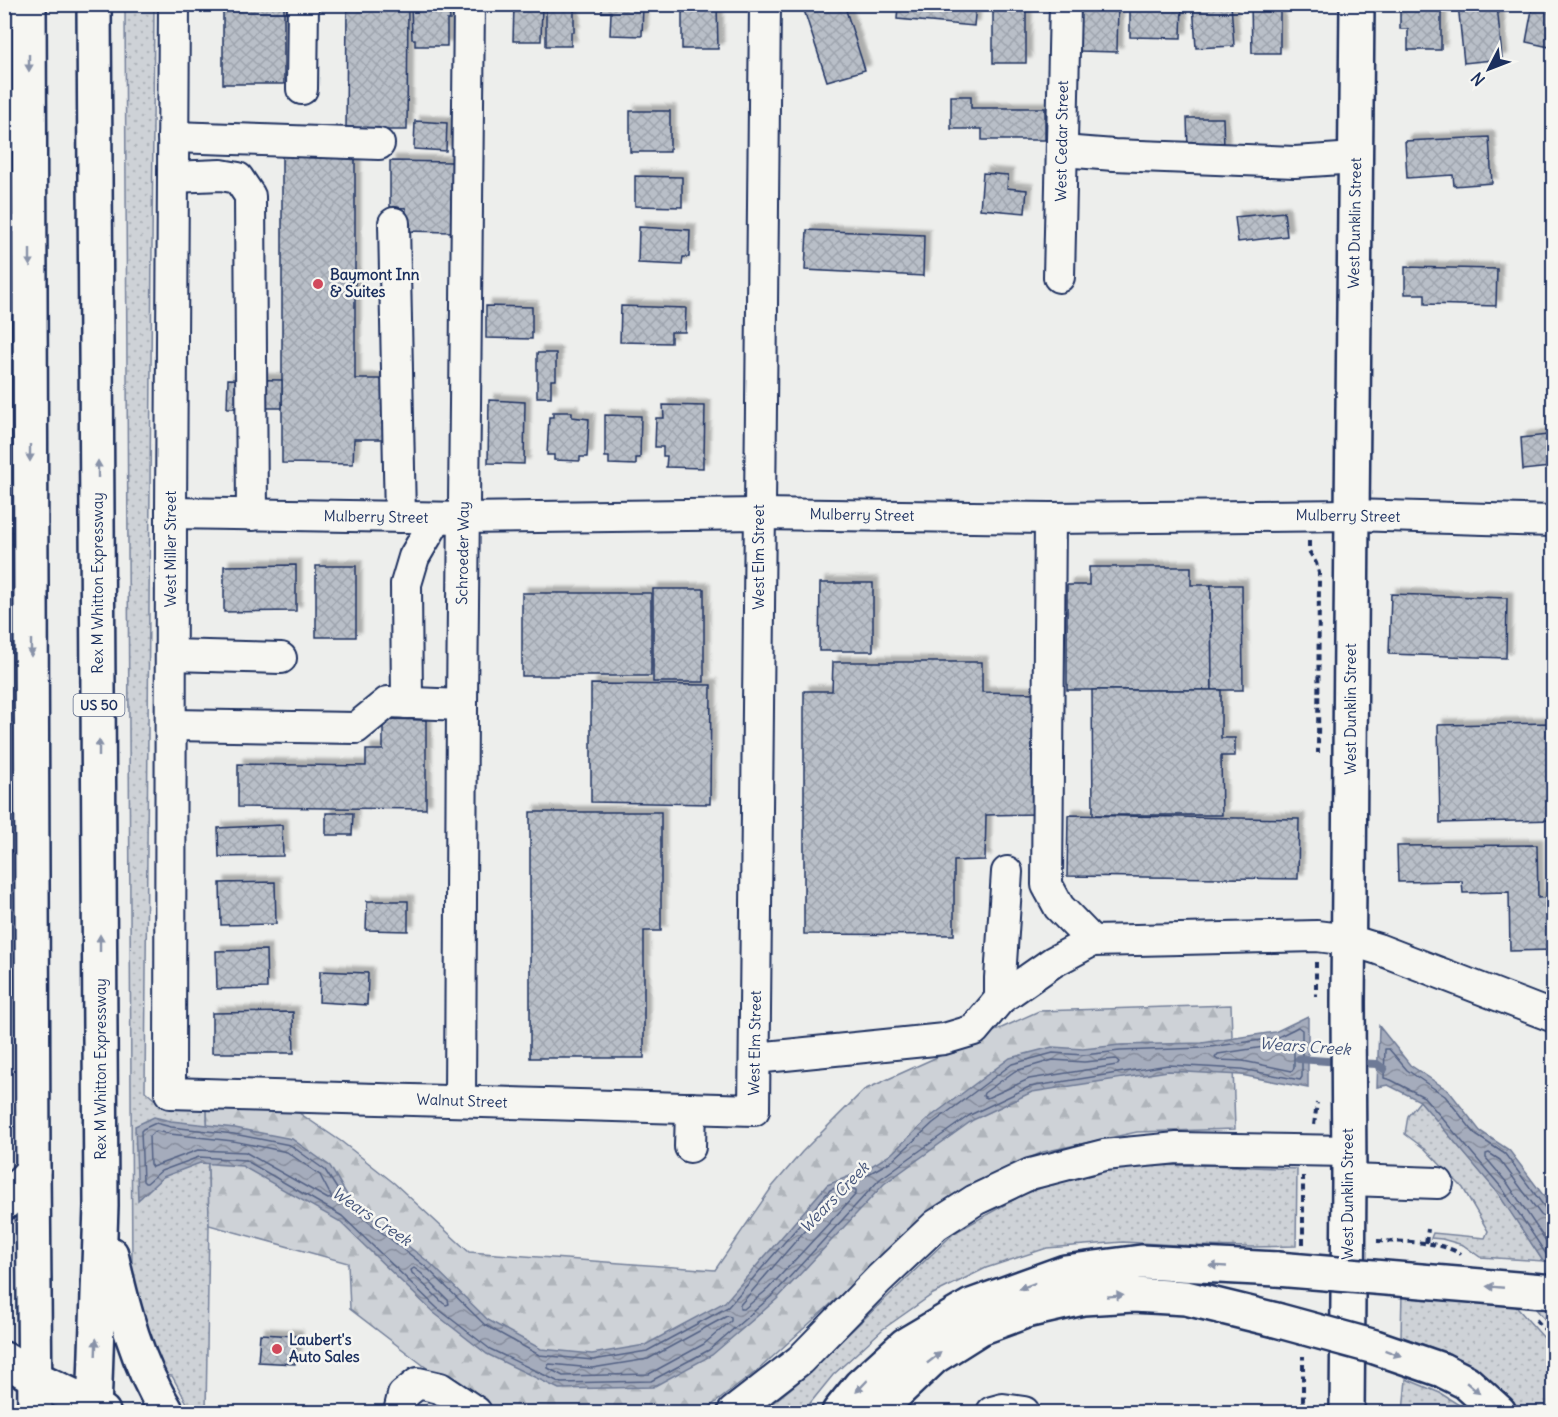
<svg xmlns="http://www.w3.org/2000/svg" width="1558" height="1417" font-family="Delius,sans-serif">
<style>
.grass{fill:url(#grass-dots);stroke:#74809a;stroke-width:1.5}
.forest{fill:url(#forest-firs);stroke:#74809a;stroke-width:1.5}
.water{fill:url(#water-waves);stroke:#6e7a96;stroke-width:1.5}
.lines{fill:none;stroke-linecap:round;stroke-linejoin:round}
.shore{stroke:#526184;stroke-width:1.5}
.stream{stroke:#6e7a96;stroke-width:8}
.building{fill:url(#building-cross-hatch);stroke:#1b2f5e;stroke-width:1.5;filter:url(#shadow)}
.minor-casing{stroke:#1b2f5e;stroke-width:34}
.major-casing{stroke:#1b2f5e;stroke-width:38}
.highway-casing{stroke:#1b2f5e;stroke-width:38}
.path{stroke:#1b2f5e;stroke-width:4;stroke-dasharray:6 4.5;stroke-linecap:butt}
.minor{stroke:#f6f6f2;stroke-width:30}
.major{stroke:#f6f6f2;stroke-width:33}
.highway{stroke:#f6f6f2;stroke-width:33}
.highway-bridge-casing{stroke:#1b2f5e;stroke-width:38;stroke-linecap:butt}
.highway-bridge{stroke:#f6f6f2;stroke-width:33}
.oneway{fill:#8892a8}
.poi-dot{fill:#d1495b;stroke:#f6f6f2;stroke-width:2}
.labels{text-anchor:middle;stroke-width:5;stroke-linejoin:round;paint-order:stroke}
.shield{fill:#f6f6f2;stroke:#5d6b8a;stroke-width:1.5}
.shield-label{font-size:14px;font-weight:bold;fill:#1b2f5e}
.street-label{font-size:15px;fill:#1b2f5e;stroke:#f6f6f2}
.poi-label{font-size:15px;font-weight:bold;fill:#1b2f5e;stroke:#f6f6f2;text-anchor:start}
.water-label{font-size:16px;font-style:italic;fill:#44547a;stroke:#f6f6f2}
</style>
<defs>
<pattern id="grass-dots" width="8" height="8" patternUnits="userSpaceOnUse" patternTransform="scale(1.5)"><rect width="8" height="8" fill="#ced2d7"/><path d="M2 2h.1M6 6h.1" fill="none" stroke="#b0b5bb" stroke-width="1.8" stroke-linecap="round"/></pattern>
<pattern id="forest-firs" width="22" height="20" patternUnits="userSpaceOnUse" patternTransform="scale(1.5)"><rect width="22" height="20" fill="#ced2d7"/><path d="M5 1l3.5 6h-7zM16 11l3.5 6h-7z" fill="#b0b5bb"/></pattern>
<pattern id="water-waves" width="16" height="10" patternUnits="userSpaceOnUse" patternTransform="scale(1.5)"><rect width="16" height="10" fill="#a5acbc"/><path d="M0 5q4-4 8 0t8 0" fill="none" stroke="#868c9c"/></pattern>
<pattern id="building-cross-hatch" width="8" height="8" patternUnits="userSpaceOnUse" patternTransform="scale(1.5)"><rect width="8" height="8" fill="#b9bfc8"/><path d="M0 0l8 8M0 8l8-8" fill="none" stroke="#9ea4ae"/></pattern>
<filter id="shadow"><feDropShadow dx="5.5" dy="-5.5" stdDeviation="1.5" flood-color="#0004"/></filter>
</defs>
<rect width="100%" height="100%" fill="#edeeec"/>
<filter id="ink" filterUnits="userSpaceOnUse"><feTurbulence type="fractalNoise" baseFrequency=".0167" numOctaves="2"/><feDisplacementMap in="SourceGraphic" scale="12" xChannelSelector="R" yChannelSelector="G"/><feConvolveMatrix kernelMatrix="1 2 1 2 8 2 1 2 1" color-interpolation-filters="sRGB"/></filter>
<g filter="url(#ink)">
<g class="grass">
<polygon points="125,5 154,5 145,1091 154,1099 207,1102 209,1225 206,1412 192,1412 172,1376 162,1375 136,1296 132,1271"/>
<polygon points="1420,1101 1498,1192 1543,1261 1480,1257 1463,1245 1442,1239 1431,1238 1433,1233 1485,1238 1488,1231 1463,1188 1425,1149 1405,1134 1408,1116"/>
<polygon points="1210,1165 1297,1169 1296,1246 1253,1247 1193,1246 1123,1242 1047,1248 986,1268 933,1294 883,1329 833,1375 803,1412 757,1412 770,1405 795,1385 954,1233 1022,1195 1073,1176 1124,1166"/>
<path d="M1402,1292L1510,1300L1553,1348V1412H1521C1507,1398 1493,1383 1476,1371C1454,1355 1427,1346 1401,1336Z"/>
<polygon points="1529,1301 1553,1303 1553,1329"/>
<polygon points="1406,1379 1440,1393 1470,1412 1403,1412"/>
</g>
<polygon class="forest" points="1231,1005 1235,1129 1137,1132 1043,1152 976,1182 922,1218 844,1292 757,1371 703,1412 496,1412 432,1372 350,1309 348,1263 209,1225 207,1102 299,1113 342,1142 394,1183 469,1252 715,1270 772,1187 802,1152 864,1090 1039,1011"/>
<g class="water">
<polygon points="1308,1016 1308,1088 1241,1075 1168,1071 1032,1092 973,1120 884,1184 777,1299 712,1355 653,1387 559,1389 487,1354 434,1313 339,1221 242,1166 200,1163 163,1177 138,1200 135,1126 154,1117 171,1121 235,1128 292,1139 330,1166 351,1202 430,1263 488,1320 541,1349 592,1354 645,1345 725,1302 827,1185 863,1171 890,1155 929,1118 1010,1058 1052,1047 1083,1049 1120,1045 1202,1043 1275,1032"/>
<polygon points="1379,1026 1410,1065 1449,1091 1480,1131 1509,1150 1543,1195 1553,1209 1553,1262 1543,1261 1497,1192 1420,1101 1388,1085 1377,1087"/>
</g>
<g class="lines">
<g class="shore">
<polygon points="1298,1027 1302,1030 1302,1077 1300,1080 1241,1069 1168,1065 1029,1087 970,1115 880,1179 773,1295 709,1350 651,1381 561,1383 490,1349 437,1308 342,1216 245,1160 199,1157 161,1171 147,1183 145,1183 143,1181 141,1131 143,1129 156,1123 171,1127 234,1134 290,1145 325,1170 348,1206 426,1267 485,1325 539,1355 593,1360 647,1351 728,1307 830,1190 865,1176 893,1160 933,1123 1012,1064 1053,1053 1084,1055 1120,1051 1203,1048 1276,1038"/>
<polygon points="1292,1039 1294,1042 1294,1068 1292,1071 1243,1061 1218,1060 1215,1058 1218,1054 1277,1045"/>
<polygon points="1116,1059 1119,1062 1117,1065 1029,1079 987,1098 983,1096 984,1093 1015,1071 1053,1060 1084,1062"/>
<polygon points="156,1131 170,1134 233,1141 287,1152 320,1175 332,1198 328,1199 245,1152 198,1150 152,1167 150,1164 149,1136"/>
<polygon points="853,1189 856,1190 856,1194 768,1289 744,1309 740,1309 740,1305 834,1197"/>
<polyline points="1554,1212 1550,1212 1546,1209 1505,1154 1476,1135 1445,1096 1407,1070 1389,1049 1385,1049 1384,1078 1391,1080 1424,1097 1502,1188 1546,1254 1554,1256"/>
<polyline points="1554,1220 1547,1219 1541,1215 1500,1160 1489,1153 1486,1154 1486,1158 1508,1184 1550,1247 1554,1248"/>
<polygon points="414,1268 421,1273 448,1300 449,1304 446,1305 443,1303 412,1273 411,1270"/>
<polygon points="727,1316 731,1317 731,1321 704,1344 649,1374 563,1376 548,1368 548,1365 550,1364 592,1368 648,1359"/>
</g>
<g class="stream">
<polyline points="1299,1059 1341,1062"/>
<polyline points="1356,1063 1377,1064 1384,1069"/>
</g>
</g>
<g class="building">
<rect x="223" y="4" width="61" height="80"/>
<polygon points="347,4 408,4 407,130 346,130"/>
<polygon points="411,4 449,4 450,20 447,20 447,46 415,46 415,39 412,39"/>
<polygon points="514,4 542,4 541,41 513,41"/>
<polygon points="546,4 574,4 574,32 571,32 571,46 546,46"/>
<polygon points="602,4 643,4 642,36 610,35 611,12 602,12"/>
<polygon points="682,4 717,4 718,49 682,49"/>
<polygon points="802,4 844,4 865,70 827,81"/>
<polygon points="898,4 976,4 974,26 897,19"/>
<rect x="993" y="4" width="33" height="59"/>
<polygon points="1079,4 1118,4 1117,52 1079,51"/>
<polygon points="1130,4 1182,4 1181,38 1130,37"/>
<polygon points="1193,4 1231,4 1234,46 1196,48"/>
<polygon points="1251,4 1280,4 1280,53 1252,53"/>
<polygon points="1400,4 1441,4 1441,50 1408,50 1408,29 1400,29"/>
<polygon points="1458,4 1497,4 1502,59 1464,63"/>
<polygon points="1533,4 1554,4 1554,48 1526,42"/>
<polygon points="951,96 971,96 971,108 1045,108 1045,140 982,140 982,129 951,129"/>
<rect x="630" y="111" width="40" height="41"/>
<polygon points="1187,118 1223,118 1224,148 1188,149"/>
<polygon points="415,121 447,123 446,151 414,149"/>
<polygon points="1489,137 1492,183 1454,186 1453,175 1407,178 1405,141"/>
<polygon points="282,154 355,155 355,379 384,379 384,439 354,439 353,464 282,463"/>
<polygon points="390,161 452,162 451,232 405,231 406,208 390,207"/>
<polygon points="983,173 1008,175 1007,188 1027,190 1025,213 980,209"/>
<polygon points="635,176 682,177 682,207 635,206"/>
<polygon points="1284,212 1287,236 1238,242 1235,217"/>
<polygon points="639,227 690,230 689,257 683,257 682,265 638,263"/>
<polygon points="807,230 924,235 923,276 805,270"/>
<polygon points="1405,267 1497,269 1496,306 1425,304 1425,294 1405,294"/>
<polygon points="486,306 532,307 532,339 486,338"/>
<polygon points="621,306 686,308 685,332 671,332 671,343 620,342"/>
<polygon points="537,353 556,353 556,380 551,380 551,397 537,397"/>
<polygon points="228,379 282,380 282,408 227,408"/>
<polygon points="489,400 525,402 524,464 488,463"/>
<polygon points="663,405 705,406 704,457 703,457 703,468 666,467 667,456 663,456 663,447 655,447 656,418 664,418"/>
<polygon points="553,412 572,412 572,417 589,419 587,457 580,457 580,461 554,460 554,455 547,455 549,417 553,417"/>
<polygon points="605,415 641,416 640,458 636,458 636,465 609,464 609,457 605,457"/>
<polygon points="1547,435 1550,467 1523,470 1521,438"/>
<polygon points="296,565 296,611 224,612 224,566"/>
<rect x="316" y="566" width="40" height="71"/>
<polygon points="1089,567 1191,567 1191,585 1211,585 1212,690 1067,690 1067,585 1089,585"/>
<polygon points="820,583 873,583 873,651 819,651"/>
<polygon points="1211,585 1242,585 1243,690 1212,690"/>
<rect x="653" y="589" width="51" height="93"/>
<rect x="522" y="593" width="129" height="83"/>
<polygon points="1391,594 1507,598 1506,658 1389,654"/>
<polygon points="833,662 982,662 982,692 1040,693 1040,814 986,815 985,860 954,861 954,935 804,934 804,691 832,691"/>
<polygon points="591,684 711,685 710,804 591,802"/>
<polygon points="1092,690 1221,690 1221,738 1235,738 1235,756 1221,756 1222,815 1093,815"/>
<polygon points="383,719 426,720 426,809 238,807 238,764 366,766 366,750 383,750"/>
<polygon points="1554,723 1554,820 1440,823 1438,725"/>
<polygon points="530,812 661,812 661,931 644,931 644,1058 530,1058"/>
<polygon points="326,813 353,813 352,835 326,835"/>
<polygon points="1068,815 1299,819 1298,879 1067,876"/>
<polygon points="282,825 283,856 219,857 218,828"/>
<polygon points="1537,845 1538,898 1554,897 1554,950 1510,951 1509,892 1463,893 1462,881 1398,882 1397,846"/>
<polygon points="275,882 276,924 221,925 220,883"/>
<polygon points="367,901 408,901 408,931 366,930"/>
<polygon points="266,950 267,988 217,989 216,951"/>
<polygon points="320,971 368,973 367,1005 319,1002"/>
<polygon points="293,1012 294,1053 212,1053 212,1013"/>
<polygon points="260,1334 297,1336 295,1364 258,1362"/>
</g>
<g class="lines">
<defs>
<g id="minor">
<polyline points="174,4 171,513 170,1093 754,1110 765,4"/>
<polyline points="302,89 303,4"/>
<polyline points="173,137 379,144"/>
<polyline points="1062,151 1114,155 1295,162 1356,158"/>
<polyline points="173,177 221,175 238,178 250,196 252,515"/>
<polyline points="394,223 400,517"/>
<polyline points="1059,277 1065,4"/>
<polyline points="171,513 464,518 760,514 1050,518 1352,515 1554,521"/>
<polyline points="1050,518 1047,885 1059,907 1092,941"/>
<polyline points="171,655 281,658"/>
<polyline points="407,703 406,584 414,557 437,518"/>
<polyline points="171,725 356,728 388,702 462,705"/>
<polyline points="1000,999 1053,962 1092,941 1317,936 1349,940 1378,949 1554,1017"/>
<polyline points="755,1058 944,1039 974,1030 1000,999 1000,978 1007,872"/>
<polyline points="460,1101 462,705 469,4"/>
<polyline points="690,1147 691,1108"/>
<polyline points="1349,1180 1438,1183"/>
<polyline points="399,1412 403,1395 418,1383 440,1388 476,1412"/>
<polyline points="733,1412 800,1360 879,1279 936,1225 975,1200 1030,1174 1104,1155 1177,1148 1349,1151"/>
<polyline points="992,1412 1003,1409 1024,1412"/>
</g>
<g id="major">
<polyline points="4,1359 35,1378 94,1406 103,1412"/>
<polyline points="1347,1412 1349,1180 1348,1002 1352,515 1357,4"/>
</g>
<g id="highway">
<polyline points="29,4 33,1170 35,1412"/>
<polyline points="4,1203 33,1170"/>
<path d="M111,1254C123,1309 137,1364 167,1412"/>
<polyline points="1442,1370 1466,1382 1499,1412"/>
<polyline points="94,1412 101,1206 94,4"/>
<polyline points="839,1412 860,1386 905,1345 971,1306 1065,1272 1141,1262 1277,1269"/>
<polyline points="876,1412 934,1357 980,1328 1026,1311 1083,1298 1133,1295 1186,1298 1276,1320"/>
</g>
</defs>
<use href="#minor" class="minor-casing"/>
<use href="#major" class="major-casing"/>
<use href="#highway" class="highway-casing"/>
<g class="path">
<polyline points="1309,541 1309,551 1316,563 1319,573 1318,753"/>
<polyline points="1316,962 1316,996"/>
<polyline points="1314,1125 1317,1103"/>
<path d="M1377,1241C1405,1242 1436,1240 1461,1254"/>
<polyline points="1426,1243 1428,1229"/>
<polyline points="1303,1244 1303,1176"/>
<polyline points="1536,1320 1554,1339"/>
<polyline points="1303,1412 1303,1356"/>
</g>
<use href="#minor" class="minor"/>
<use href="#major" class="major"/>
<use href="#highway" class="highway"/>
<defs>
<g id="highway-bridge">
<polyline points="1277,1269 1554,1292"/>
<polyline points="1276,1320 1375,1347 1442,1370"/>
</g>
</defs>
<use href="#highway-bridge" class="highway-bridge-casing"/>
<use href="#highway-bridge" class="highway-bridge"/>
</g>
<defs><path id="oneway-solid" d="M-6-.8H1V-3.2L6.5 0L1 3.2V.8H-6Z" transform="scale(1.5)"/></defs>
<g class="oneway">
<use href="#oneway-solid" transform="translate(29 63) rotate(90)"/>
<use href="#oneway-solid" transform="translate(30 258) rotate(90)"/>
<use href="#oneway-solid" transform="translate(30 453) rotate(90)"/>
<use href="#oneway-solid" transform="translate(98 469) rotate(-90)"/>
<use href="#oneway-solid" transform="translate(31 648) rotate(90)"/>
<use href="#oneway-solid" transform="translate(99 748) rotate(-90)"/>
<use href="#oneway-solid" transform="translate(100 943) rotate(-90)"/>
<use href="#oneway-solid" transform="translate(1218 1266) rotate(-177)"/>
<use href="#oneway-solid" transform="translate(1027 1286) rotate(160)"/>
<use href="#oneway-solid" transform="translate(1495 1287) rotate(-175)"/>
<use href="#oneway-solid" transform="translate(1115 1296) rotate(-4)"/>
<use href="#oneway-solid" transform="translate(96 1347) rotate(-88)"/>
<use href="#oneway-solid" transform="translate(1393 1353) rotate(20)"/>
<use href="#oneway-solid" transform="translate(934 1358) rotate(-38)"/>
<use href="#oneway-solid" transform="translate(862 1386) rotate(134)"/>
<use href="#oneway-solid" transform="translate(1473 1388) rotate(40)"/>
</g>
</g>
<g class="poi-dot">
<circle cx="318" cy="284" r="6"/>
<circle cx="277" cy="1349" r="6"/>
</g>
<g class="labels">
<rect class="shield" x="73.5" y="694" width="51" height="22" rx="4.5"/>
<g class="shield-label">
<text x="99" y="710">US 50</text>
</g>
<g class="street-label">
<text transform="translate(1062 141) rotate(-89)" y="5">West Cedar Street</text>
<text transform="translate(1355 223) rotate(-89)" y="5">West Dunklin Street</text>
<text transform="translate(862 515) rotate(1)" y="5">Mulberry Street</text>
<text transform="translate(1348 516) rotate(1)" y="5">Mulberry Street</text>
<text transform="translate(376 517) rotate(1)" y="5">Mulberry Street</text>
<text transform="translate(171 549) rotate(-90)" y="5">West Miller Street</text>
<text transform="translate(463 553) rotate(-89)" y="5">Schroeder Way</text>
<text transform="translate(759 557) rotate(-90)" y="5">West Elm Street</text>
<text transform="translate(98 583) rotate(-90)" y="5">Rex M Whitton Expressway</text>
<text transform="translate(1351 709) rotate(-90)" y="5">West Dunklin Street</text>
<text transform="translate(755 1043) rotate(-89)" y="5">West Elm Street</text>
<text transform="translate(101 1069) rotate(-90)" y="5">Rex M Whitton Expressway</text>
<text transform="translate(462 1101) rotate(2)" y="5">Walnut Street</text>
<text transform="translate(1348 1194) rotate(-90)" y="5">West Dunklin Street</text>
</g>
<g class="poi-label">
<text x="330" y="280">Baymont Inn<tspan x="330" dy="17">&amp; Suites</tspan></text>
<text x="289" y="1345">Laubert's<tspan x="289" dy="17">Auto Sales</tspan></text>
</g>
<g class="water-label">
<text transform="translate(1305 1046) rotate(4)" y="6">Wears Creek</text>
<text transform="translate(834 1197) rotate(-46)" y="6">Wears Creek</text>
<text transform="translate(372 1216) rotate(34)" y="6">Wears Creek</text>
</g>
</g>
<rect width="1558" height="1417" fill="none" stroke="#f6f6f2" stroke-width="24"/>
<rect x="12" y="12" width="1534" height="1393" fill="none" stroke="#1b2f5e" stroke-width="2" filter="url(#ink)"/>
<g transform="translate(1489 69) rotate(228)" stroke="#f6f6f2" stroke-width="4.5" paint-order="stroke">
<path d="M0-4.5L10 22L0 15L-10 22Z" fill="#1b2f5e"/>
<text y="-9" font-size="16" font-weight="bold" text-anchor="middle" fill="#1b2f5e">N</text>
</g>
</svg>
